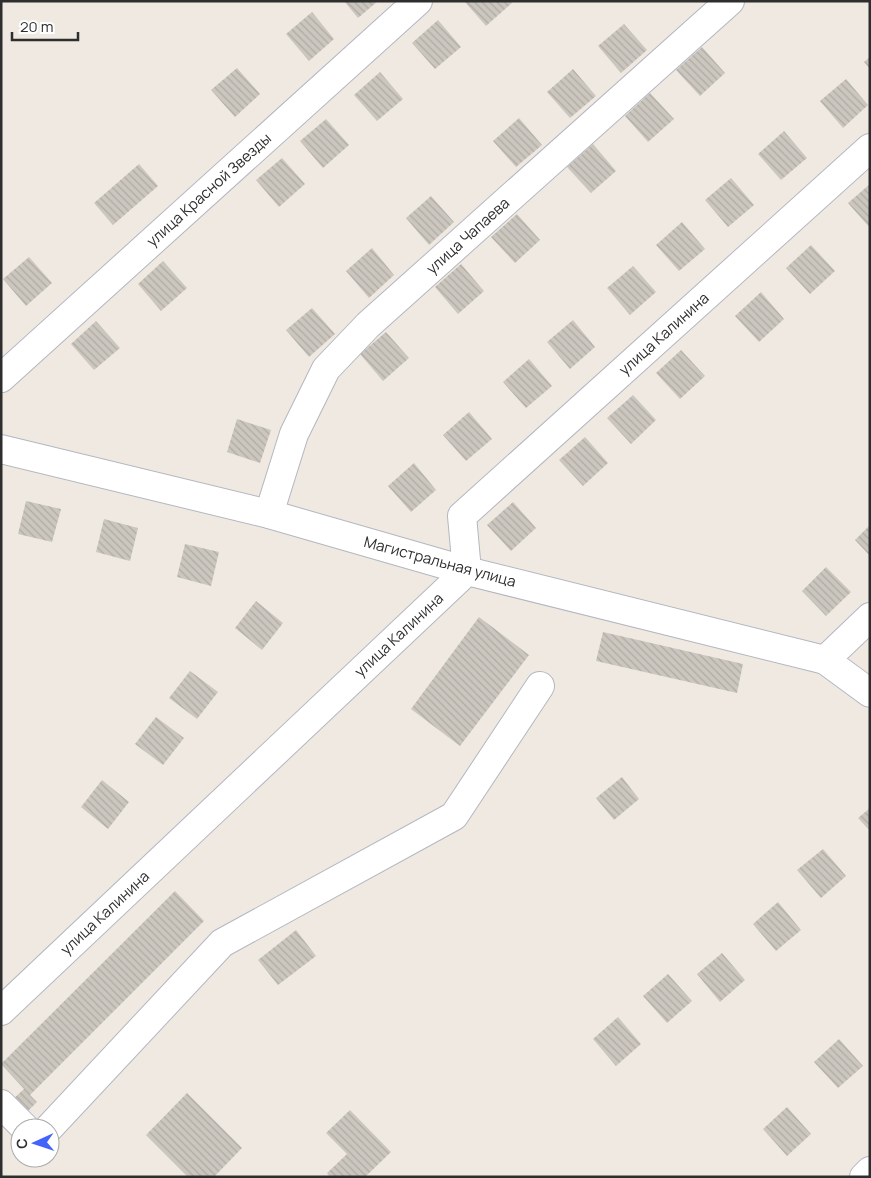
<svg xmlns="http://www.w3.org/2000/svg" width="871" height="1178" font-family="Manrope,sans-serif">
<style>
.building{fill:url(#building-back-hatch)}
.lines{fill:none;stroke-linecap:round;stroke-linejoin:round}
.minor-casing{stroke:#b4b7c1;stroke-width:30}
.minor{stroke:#fff;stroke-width:28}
.labels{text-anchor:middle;stroke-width:4.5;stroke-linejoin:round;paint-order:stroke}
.street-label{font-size:15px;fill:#2e2e2e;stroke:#fff}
</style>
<defs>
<pattern id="building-back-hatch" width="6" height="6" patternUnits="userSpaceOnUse" patternTransform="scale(1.25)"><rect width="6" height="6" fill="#cbc7bf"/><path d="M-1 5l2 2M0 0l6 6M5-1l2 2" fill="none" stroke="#afaba4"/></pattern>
</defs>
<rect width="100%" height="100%" fill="#efe9e1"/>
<g class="building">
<polygon points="344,1 378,1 358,18"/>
<polygon points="464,1 510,1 512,3 486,26"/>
<polygon points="312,12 334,39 309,61 286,34"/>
<polygon points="438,20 461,47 435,69 412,43"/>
<polygon points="624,24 647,50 621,73 598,46"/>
<polygon points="702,47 725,73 700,96 676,70"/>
<polygon points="870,57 870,69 864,62"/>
<polygon points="237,68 260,94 235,117 211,90"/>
<polygon points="573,69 596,96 570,118 547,92"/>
<polygon points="380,72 403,99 377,121 354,95"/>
<polygon points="846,79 868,105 843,128 820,101"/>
<polygon points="650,93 674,119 648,142 625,116"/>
<polygon points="519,118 542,145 516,167 493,141"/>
<polygon points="326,119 349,145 323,168 300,141"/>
<polygon points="784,131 807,158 781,180 758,154"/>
<polygon points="593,144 616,171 591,193 567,167"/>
<polygon points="282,158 305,184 279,207 256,180"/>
<polygon points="139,164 158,186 113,225 94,203"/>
<polygon points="731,178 754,205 728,227 705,200"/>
<polygon points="870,184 870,228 848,203"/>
<polygon points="431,196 454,222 429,245 406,218"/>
<polygon points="517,214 540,240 515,263 491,237"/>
<polygon points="682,222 705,249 679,271 656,245"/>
<polygon points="811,245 835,271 810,294 786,268"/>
<polygon points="372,248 394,275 369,298 346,271"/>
<polygon points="29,257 52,283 26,306 3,279"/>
<polygon points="163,261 187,288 161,311 138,284"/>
<polygon points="461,264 484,291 458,314 435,287"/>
<polygon points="633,266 656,292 630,315 607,288"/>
<polygon points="761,292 784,319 759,342 735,316"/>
<polygon points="312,308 335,334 309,357 286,330"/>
<polygon points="573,320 595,347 570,369 547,342"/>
<polygon points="96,321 120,348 94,370 71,344"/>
<polygon points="386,332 409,358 383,381 360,354"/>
<polygon points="681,350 705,376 680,399 656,373"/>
<polygon points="529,359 552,386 526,408 503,382"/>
<polygon points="633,395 656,420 631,444 607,418"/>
<polygon points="469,412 492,439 466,461 443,435"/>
<polygon points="237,419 271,430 260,463 227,452"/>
<polygon points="585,437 608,463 583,486 559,460"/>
<polygon points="414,463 436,490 411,512 388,486"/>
<polygon points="26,501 61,509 52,542 18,534"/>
<polygon points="513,502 536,528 511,551 487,525"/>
<polygon points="104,519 138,528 130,561 96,552"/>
<polygon points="870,525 870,556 855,540"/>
<polygon points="185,544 219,552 211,586 177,577"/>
<polygon points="826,567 851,592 826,616 802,591"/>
<polygon points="256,601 283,623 262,650 235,628"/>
<polygon points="479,617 529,655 460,746 411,709"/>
<polygon points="603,632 743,664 737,693 596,661"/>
<polygon points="190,671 218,692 197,719 169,698"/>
<polygon points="156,717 184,738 163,765 135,744"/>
<polygon points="622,777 639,799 614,820 596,798"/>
<polygon points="102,780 129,802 108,829 81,807"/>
<polygon points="870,808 870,831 858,818"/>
<polygon points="823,849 846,876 821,898 797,870"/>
<polygon points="175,891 204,921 30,1095 37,1102 24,1115 11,1101 24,1089 1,1064"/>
<polygon points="778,902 801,930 776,951 753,924"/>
<polygon points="296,930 316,956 278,985 258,960"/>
<polygon points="722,953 745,980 720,1002 697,974"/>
<polygon points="668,974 692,1001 667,1023 643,996"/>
<polygon points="618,1017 641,1044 616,1066 593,1039"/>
<polygon points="839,1039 863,1066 838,1088 814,1062"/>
<polygon points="187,1093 242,1148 214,1177 188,1177 146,1135"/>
<polygon points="787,1107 811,1134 787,1156 763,1129"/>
<polygon points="350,1110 391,1152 365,1177 330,1177 327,1173 347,1154 326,1133"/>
</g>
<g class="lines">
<defs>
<g id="minor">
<polyline points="1,378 418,1"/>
<polyline points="1,449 269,514 467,571 825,660 870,693"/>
<polyline points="269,514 294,434 326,369 368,325 730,1"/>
<polyline points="825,660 870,617"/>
<polyline points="1,1011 467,571 462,516 870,148"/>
<polyline points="1,1104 25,1128"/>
<polyline points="49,1128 222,943 454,816 540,686"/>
<polyline points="864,1177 870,1171"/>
</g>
</defs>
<use href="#minor" class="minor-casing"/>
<use href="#minor" class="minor"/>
</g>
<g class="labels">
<g class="street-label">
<text transform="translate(209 190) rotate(-42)" y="5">улица Красной Звезды</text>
<text transform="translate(468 236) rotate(-42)" y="5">улица Чапаева</text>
<text transform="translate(664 334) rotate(-42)" y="5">улица Калинина</text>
<text transform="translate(440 562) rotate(15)" y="5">Магистральная улица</text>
<text transform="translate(399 635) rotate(-43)" y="5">улица Калинина</text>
<text transform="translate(105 913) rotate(-43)" y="5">улица Калинина</text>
</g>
</g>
<rect width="871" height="1178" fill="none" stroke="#2e2e2e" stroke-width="5"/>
<g transform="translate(35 1143) rotate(267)"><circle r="24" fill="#ffffff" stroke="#ababab"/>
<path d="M0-4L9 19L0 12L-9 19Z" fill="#4264fb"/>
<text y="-8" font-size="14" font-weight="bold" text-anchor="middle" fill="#2e2e2e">С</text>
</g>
<path d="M12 32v8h66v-8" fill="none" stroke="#2e2e2e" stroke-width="2.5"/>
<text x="20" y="32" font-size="15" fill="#2e2e2e" stroke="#ffffff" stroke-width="4" paint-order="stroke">20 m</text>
</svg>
